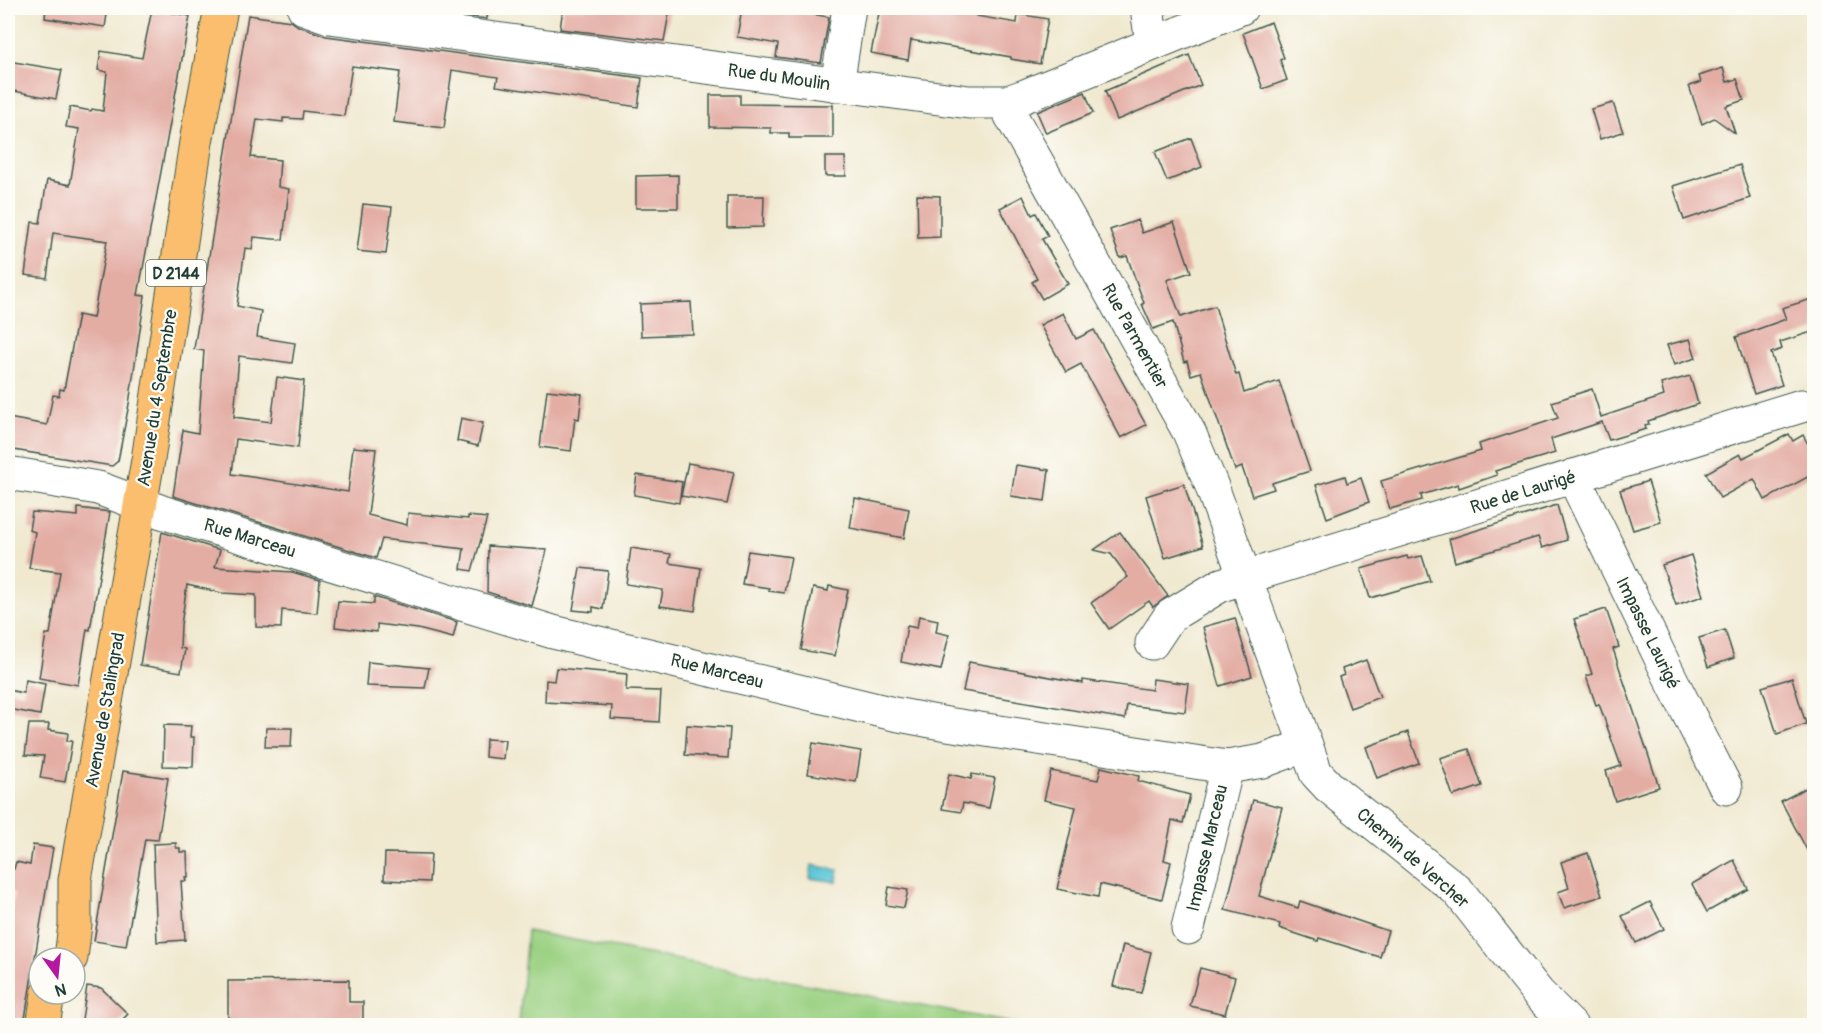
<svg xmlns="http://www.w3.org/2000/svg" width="1822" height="1033" font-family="Pangolin,sans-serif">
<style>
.green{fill:#9bd183;stroke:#5d875c;stroke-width:1.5}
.water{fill:#5bc6d5;stroke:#3d8284;stroke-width:1.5}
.building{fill:#e3ada4}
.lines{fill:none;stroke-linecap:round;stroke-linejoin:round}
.minor-casing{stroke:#3e574b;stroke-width:35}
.major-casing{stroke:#3e574b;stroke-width:35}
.minor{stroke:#fff;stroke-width:33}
.major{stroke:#fabe6e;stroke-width:33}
.labels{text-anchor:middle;stroke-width:4.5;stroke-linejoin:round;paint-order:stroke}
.shield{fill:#fdfcf7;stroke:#62766e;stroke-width:1.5}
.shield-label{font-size:16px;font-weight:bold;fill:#1f3d34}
.street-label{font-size:18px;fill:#1f3d34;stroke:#fdfcf7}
</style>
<rect width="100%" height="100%" fill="#fdfcf7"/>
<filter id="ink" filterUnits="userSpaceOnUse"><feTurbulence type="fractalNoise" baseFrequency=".0167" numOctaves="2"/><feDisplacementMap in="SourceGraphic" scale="12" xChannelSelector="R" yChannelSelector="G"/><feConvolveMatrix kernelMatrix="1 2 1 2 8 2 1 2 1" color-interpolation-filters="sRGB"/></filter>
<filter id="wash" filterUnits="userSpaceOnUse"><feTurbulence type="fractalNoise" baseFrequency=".008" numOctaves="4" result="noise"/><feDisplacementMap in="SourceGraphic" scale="24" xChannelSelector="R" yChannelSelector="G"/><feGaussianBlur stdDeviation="1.35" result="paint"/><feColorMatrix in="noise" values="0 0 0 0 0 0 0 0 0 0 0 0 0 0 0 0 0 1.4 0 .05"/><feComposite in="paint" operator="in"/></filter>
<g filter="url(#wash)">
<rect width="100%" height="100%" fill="#f0e9d0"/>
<polygon class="green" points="527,931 1022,1025 519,1025"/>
<polygon class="water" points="812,865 838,870 837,882 810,878"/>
<g id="blocks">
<g class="building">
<polygon points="46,8 108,8 105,27 45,18"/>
<polygon points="400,8 488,8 487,19"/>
<polygon points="563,8 670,8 664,41 560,29"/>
<polygon points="742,8 775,8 829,17 821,63 776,57 778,44 737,37"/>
<polygon points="880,8 977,8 976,16 1017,23 1018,14 1048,19 1040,64 1011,59 1011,57 911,40 908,60 871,53"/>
<polygon points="152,9 190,16 138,295 145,296 129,404 118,461 112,466 8,449 8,418 47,425 53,395 59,396 60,389 64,390 78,315 93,318 107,241 53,233 47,278 25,275 32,222 40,223 47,180 70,185 79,129 66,127 70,107 91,111 92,109 103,111 107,72 98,70 101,51 142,58"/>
<polygon points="248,15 291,21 298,26 326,36 642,78 638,107 496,86 498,77 452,70 444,128 394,122 400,72 352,66 344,116 303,111 302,119 283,118 283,122 257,119 251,157 280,160 278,187 289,189 283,240 254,237 252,249 245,248 237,306 261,311 257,337 295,343 292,363 239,356 234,417 271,422 277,377 304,381 298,448 236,439 232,474 348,492 353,447 376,449 368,515 407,525 408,513 468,519 468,516 487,518 472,571 461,569 464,549 382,539 376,558 173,496 183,430 198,433 204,351 194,349"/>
<polygon points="1271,22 1284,58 1280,60 1287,80 1263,89 1243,33"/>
<polygon points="1189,55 1201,85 1117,120 1105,91"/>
<polygon points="8,61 62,70 56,99 8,90"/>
<polygon points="1723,68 1727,82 1737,79 1744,100 1726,106 1735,133 1714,118 1702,124 1689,86 1701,82 1699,76"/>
<polygon points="1085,92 1093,113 1046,133 1037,112"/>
<polygon points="710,95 740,95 740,104 833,105 833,138 789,138 789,133 771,133 771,128 710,127"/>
<polygon points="1613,103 1623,132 1600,139 1591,109"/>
<polygon points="1191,138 1202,167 1167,181 1155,152"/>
<polygon points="825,157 845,157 846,176 825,176"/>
<polygon points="1740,165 1750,198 1684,220 1673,186"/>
<polygon points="678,175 678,208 636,208 636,176"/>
<polygon points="917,195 940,196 940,237 918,238"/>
<polygon points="727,196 764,196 763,227 727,228"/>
<polygon points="1023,196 1032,215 1036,213 1048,236 1042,239 1068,284 1042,299 1032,282 1037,279 1000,208"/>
<polygon points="363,204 392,207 386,254 357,251"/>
<polygon points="1138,220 1142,233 1174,222 1191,272 1167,280 1181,317 1215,306 1236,375 1239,374 1244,393 1279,381 1310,471 1272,483 1274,489 1252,496 1242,467 1235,470 1201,372 1191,375 1187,361 1184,362 1173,322 1153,329 1142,304 1144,303 1127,256 1120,258 1110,230"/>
<polygon points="1815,298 1815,331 1780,342 1782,349 1771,353 1782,385 1754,394 1736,337 1786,319 1782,308"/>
<polygon points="691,302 693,334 641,336 640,304"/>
<polygon points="1063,313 1076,339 1094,330 1146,425 1121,438 1081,364 1066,372 1040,325"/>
<polygon points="1690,339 1696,358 1674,365 1667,345"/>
<polygon points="1690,376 1698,404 1648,421 1649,424 1645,425 1646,429 1609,440 1602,422 1551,439 1555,453 1495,471 1497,475 1459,488 1458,484 1421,495 1422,500 1390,509 1381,481 1481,451 1479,444 1558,418 1552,402 1592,389 1601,417 1664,396 1661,384"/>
<polygon points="547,390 582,394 579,419 575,418 571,451 540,447"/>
<polygon points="461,418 483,423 478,446 457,441"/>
<polygon points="1789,434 1793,441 1803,435 1815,457 1815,473 1765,500 1754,479 1720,498 1706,473 1740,454 1743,458"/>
<polygon points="688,463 734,472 727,504 681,496"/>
<polygon points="1016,465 1049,470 1045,501 1011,496"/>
<polygon points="637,475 682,482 679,503 634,495"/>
<polygon points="1345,476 1347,483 1361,478 1369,502 1327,518 1316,485"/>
<polygon points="1648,481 1661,522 1633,530 1620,490"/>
<polygon points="1184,484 1203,546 1165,558 1146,496"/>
<polygon points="855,498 909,509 904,538 850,528"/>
<polygon points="1557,505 1567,540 1542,548 1538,537 1455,562 1449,539"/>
<polygon points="78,508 110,512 90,630 87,629 78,685 39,678 46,634 50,634 60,572 29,568 35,532 29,530 32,512 78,516"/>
<polygon points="162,532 220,550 215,567 292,572 320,580 317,613 282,610 281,628 256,627 256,595 222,593 187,585 181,625 180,648 185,649 181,672 140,665"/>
<polygon points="1120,532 1168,596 1153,607 1149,601 1109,629 1091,603 1128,577 1111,554 1094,550"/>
<polygon points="488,546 547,550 532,606 487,592"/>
<polygon points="631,548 671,554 669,563 701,568 695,611 660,606 663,590 626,584"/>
<polygon points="748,551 791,557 784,593 769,591 769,588 742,584"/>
<polygon points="1691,555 1703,596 1676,605 1662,565"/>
<polygon points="1407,556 1408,559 1422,556 1430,581 1370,598 1361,569"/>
<polygon points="580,568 608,571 603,609 593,607 593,612 573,610"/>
<polygon points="829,586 848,590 835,656 801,650 813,588 828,591"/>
<polygon points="374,597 457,622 453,638 418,629 377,624 377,632 335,627 338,601 374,604"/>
<polygon points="1606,609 1619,647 1613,649 1659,787 1615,801 1606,771 1621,766 1599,704 1596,705 1586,676 1592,674 1574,619"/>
<polygon points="919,616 938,620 936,632 949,635 941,670 901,662 907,626 917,628"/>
<polygon points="1235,618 1252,676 1220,686 1203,627"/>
<polygon points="1725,630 1734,658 1708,667 1699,638"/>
<polygon points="1366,660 1380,697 1350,708 1339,677 1344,675 1342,669"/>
<polygon points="368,662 429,668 425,688 366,686"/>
<polygon points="969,662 1083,683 1083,680 1152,690 1153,679 1189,684 1185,712 1127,705 1125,719 963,691"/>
<polygon points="556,668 627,674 626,690 661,691 659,722 611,719 612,706 545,702 546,680 554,681"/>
<polygon points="1792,678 1806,724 1777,734 1762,687"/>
<polygon points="26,680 45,684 40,715 8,709 8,690 23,693"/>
<polygon points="29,724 49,724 48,730 68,733 67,741 72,741 65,782 40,778 44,756 25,755"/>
<polygon points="164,725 191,726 190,737 194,737 193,767 163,766"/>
<polygon points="687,725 730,728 728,758 685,755"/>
<polygon points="266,728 292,728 291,747 265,747"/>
<polygon points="1408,732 1419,763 1377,778 1366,747"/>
<polygon points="486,739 505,740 503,759 485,757"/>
<polygon points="813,743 861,751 856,782 808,774"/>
<polygon points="1469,749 1482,786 1453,796 1440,758"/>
<polygon points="1101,767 1139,776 1138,781 1190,795 1183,823 1172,820 1164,860 1171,862 1162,899 1100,884 1098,897 1057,889 1076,807 1044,800 1051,771 1098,780"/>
<polygon points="123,771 168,778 158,840 145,839 126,946 94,941"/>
<polygon points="949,774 971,779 972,774 995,778 989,808 963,803 961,812 942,809"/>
<polygon points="1806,788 1815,805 1815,865 1781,801"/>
<polygon points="1253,800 1282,807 1259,896 1298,908 1300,901 1388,931 1380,957 1319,938 1318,941 1279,928 1280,924 1225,910"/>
<polygon points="176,843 176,848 180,848 180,852 187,852 188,877 185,877 186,881 181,881 185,940 157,942 153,844"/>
<polygon points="33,845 53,848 24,1024 8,1021 8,1002 12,977 8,958 8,936 14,893 8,892 8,878 9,869 14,869 16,862 30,865"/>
<polygon points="385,853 431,854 429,882 384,880"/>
<polygon points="1588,853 1602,896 1564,908 1558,892 1569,888 1561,862"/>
<polygon points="1734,860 1748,889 1707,912 1692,884"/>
<polygon points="889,887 908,890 904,908 886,905"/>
<polygon points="1650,902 1664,929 1636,943 1622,916"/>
<polygon points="1123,945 1151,952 1141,993 1113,986"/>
<polygon points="1200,968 1235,977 1225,1014 1190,1006"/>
<polygon points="349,980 349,1002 363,1002 363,1026 228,1026 228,981"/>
<polygon points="87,986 101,988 128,1014 116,1026 81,1026"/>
</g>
</g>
</g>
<g filter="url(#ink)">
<use href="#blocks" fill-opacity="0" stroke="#3e574b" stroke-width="1.5"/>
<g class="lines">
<defs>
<g id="minor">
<polyline points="304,8 329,17 969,102 1007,102 1025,96 1241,8"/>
<polyline points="1150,8 1148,15 1152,43"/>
<polyline points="837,85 849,8"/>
<polyline points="1007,102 1010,114 1189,432 1211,484 1316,773 1329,787 1458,891 1538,993 1571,1026"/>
<polyline points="8,473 98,488 162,512 553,632 894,714 947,724 1227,767 1263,761 1306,745"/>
<polyline points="1573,476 1669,675 1726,788"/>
<polyline points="1152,643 1170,616 1221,585 1801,406"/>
<polyline points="1188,928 1227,767"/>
</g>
<g id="major">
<polyline points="71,958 75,925 75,880 148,460 196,142 221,8"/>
<polyline points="43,1026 48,994"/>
</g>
</defs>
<use href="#minor" class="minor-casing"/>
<use href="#major" class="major-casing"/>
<use href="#minor" class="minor"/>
<use href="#major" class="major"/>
</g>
</g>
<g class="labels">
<rect class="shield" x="146" y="260" width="60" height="26" rx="4.5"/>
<g class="shield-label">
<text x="176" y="279">D 2144</text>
</g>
<g class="street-label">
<text transform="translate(779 77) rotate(8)" y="6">Rue du Moulin</text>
<text transform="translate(1135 336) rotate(61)" y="6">Rue Parmentier</text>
<text transform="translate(157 398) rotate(-81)" y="6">Avenue du 4 Septembre</text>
<text transform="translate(1523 492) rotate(-17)" y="6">Rue de Laurigé</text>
<text transform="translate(250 538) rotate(17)" y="6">Rue Marceau</text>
<text transform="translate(1648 633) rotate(64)" y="6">Impasse Laurigé</text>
<text transform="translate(717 671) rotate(14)" y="6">Rue Marceau</text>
<text transform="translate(105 710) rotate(-80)" y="6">Avenue de Stalingrad</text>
<text transform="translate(1207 848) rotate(-77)" y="6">Impasse Marceau</text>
<text transform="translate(1413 858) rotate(41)" y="6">Chemin de Vercher</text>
</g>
</g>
<rect width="1822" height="1033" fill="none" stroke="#fdfcf7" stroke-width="30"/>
<g transform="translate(57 976) rotate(165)"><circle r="28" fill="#fdfcf7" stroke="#a4b0a9" stroke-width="1.5"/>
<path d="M0-4.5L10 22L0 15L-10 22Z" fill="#b5179e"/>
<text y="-9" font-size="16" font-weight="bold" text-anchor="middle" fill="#1f3d34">N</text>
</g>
</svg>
